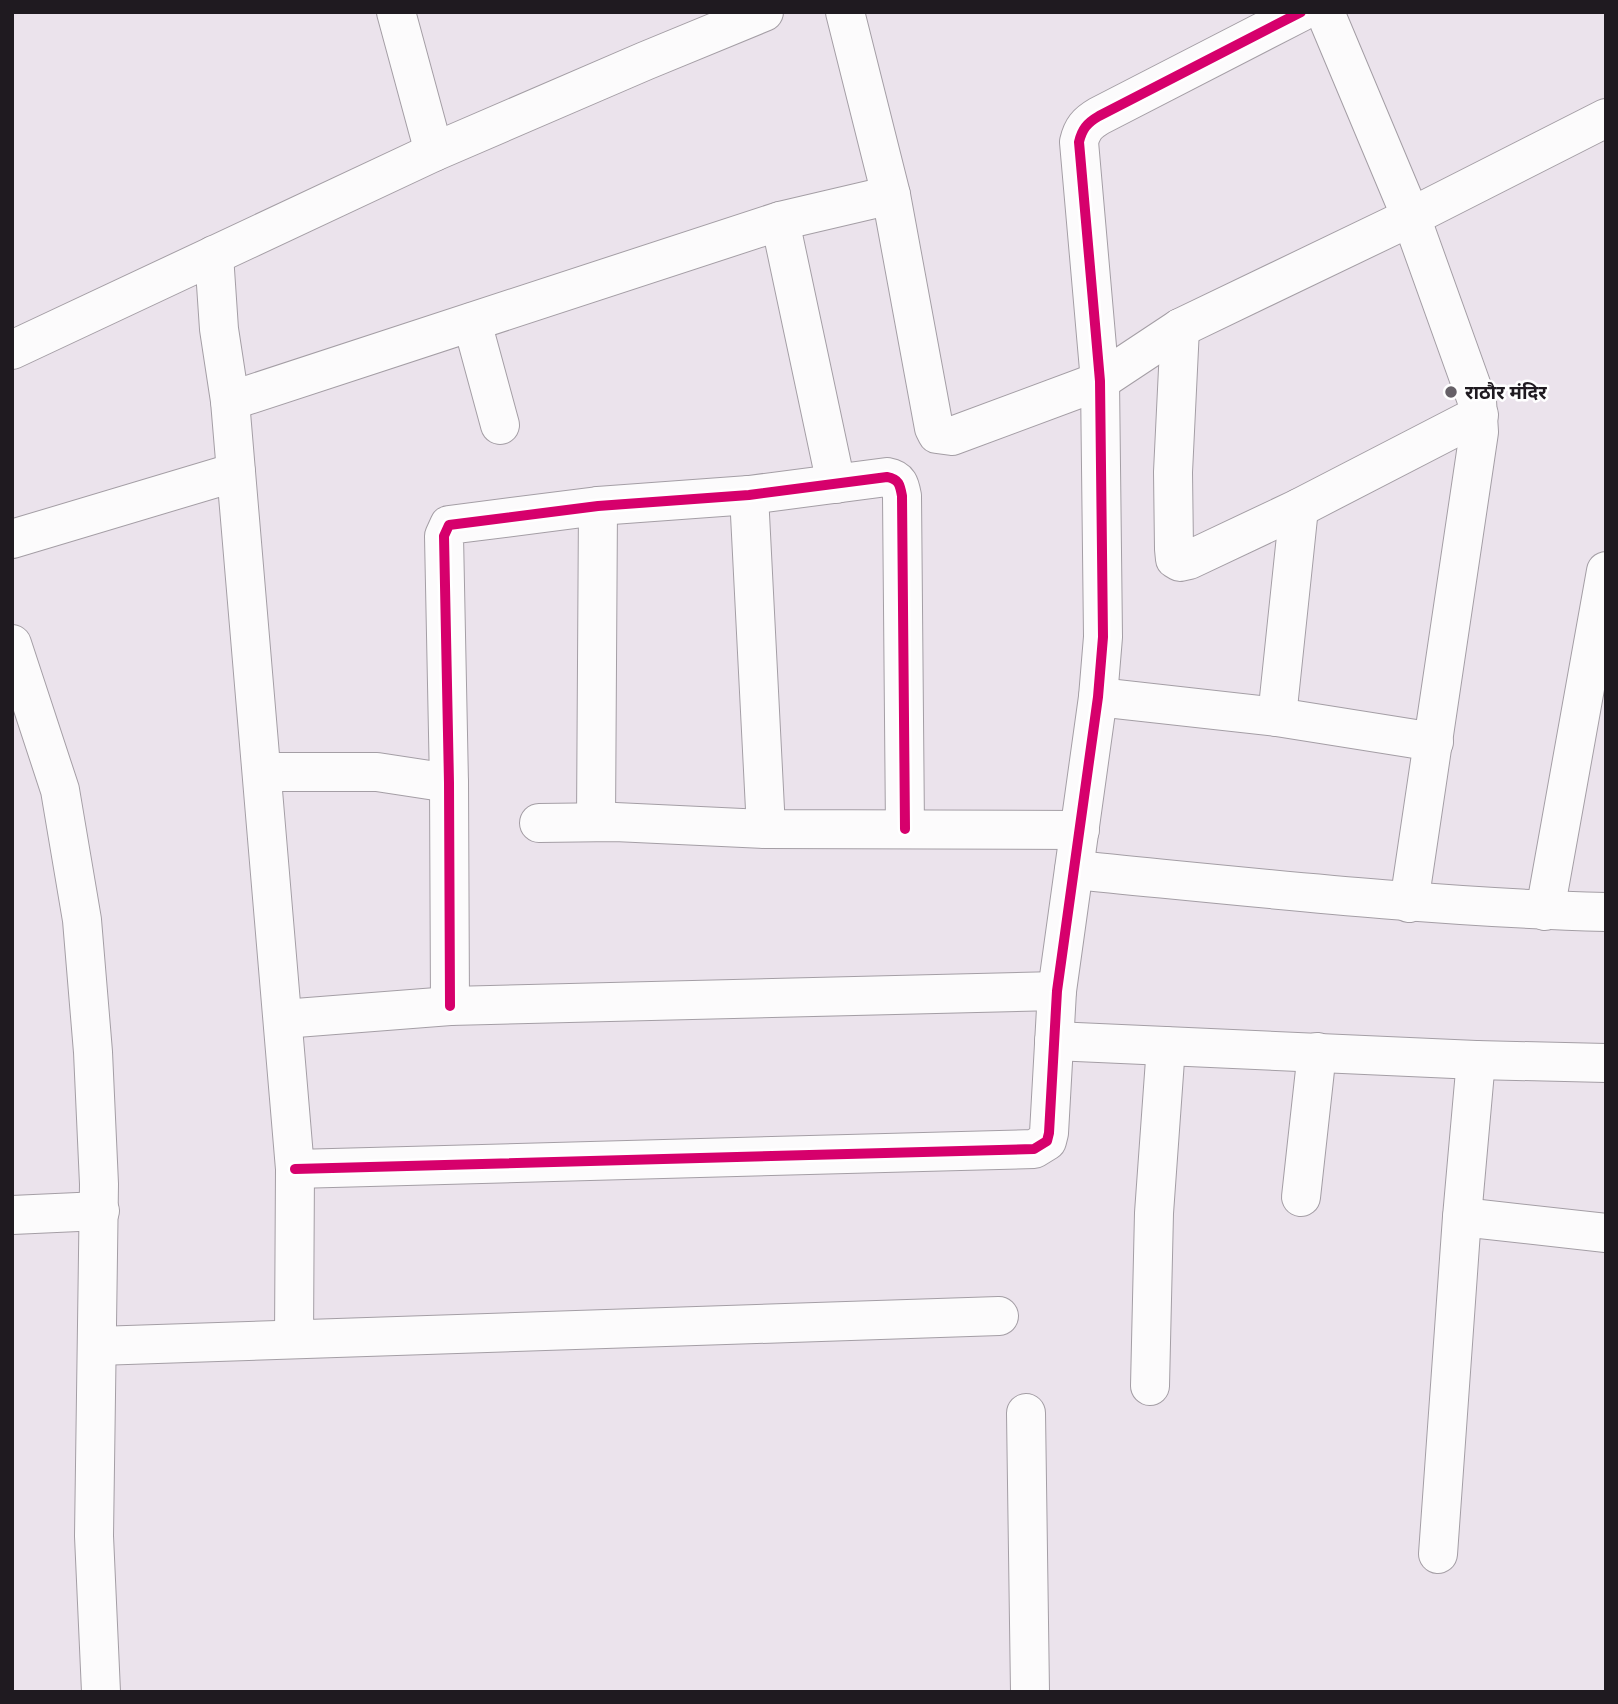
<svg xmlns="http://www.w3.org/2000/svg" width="1618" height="1704" font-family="'Libre Baskerville','Noto Sans Devanagari',serif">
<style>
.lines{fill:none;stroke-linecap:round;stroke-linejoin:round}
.street-casing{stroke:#a49ea5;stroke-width:40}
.street{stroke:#fcfbfc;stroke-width:38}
.cycleway-casing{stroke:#fff;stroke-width:15}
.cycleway{stroke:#d6006c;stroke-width:10}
.poi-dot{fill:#666067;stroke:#fff;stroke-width:2.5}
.labels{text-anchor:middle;stroke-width:5;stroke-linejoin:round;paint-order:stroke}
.poi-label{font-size:19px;font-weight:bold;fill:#1f1a20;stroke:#fff;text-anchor:start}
</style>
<rect width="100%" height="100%" fill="#ebe3ec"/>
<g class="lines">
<defs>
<g id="street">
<polyline points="396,12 434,152"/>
<polyline points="845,12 891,195 934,428 937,434 952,436 1100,381 1180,328 1411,217 1606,118"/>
<polyline points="1325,12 1411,217 1477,401 1479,432 1409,903"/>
<polyline points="780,221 836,484"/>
<polyline points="214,255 219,329 230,401 295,1169 294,1339"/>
<polyline points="472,322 500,425"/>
<polyline points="1180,328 1173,472 1174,549 1175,559 1180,562 1189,560 1299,508 1479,415"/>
<polyline points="12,350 434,152 645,61 764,12"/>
<polyline points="230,401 780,221 891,195"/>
<polyline points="749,495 766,829"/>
<polyline points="12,539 236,472"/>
<polyline points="12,644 60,790 82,920 93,1052 99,1184 94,1536 101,1692"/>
<polyline points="1098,697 1277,717 1434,742"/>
<polyline points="1277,717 1299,508"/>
<polyline points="262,772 377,772 449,783"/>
<polyline points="596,822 598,506"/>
<polyline points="539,823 615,822 766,829 1080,830"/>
<path d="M1074,870C1251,887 1428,907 1606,912"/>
<polyline points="1545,911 1606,571"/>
<path d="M450,1006L449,783L444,536L449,525L598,506L749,495L887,477C899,479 900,485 902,496L905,829"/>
<polyline points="283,1019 450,1006 1057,991"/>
<polyline points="1054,1041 1476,1060 1606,1063"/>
<path d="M295,1169L1034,1149L1047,1141L1049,1133L1057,991L1098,697L1103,637L1100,381L1079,142C1082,129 1087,123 1099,116L1301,12"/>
<polyline points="1301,1197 1317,1052"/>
<polyline points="12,1215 100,1211"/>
<polyline points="1462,1217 1606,1233"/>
<polyline points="97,1346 999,1316"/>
<polyline points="1150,1386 1154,1213 1166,1046"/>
<polyline points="1026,1413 1030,1692"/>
<polyline points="1438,1554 1462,1217 1476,1060"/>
</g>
</defs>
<use href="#street" class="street-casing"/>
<use href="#street" class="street"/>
<defs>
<g id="cycleway">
<path d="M450,1006L449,783L444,536L449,525L598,506L749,495L887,477C899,479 900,485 902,496L905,829"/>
<path d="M295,1169L1034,1149L1047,1141L1049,1133L1057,991L1098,697L1103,637L1100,381L1079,142C1082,129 1087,123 1099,116L1301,12"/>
</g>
</defs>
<use href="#cycleway" class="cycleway-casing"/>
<use href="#cycleway" class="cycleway"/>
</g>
<circle class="poi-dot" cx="1451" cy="392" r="7"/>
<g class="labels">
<g class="poi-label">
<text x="1465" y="399">राठौर मंदिर</text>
</g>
</g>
<rect width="1618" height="1704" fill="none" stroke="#1f1a20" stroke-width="28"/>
</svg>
